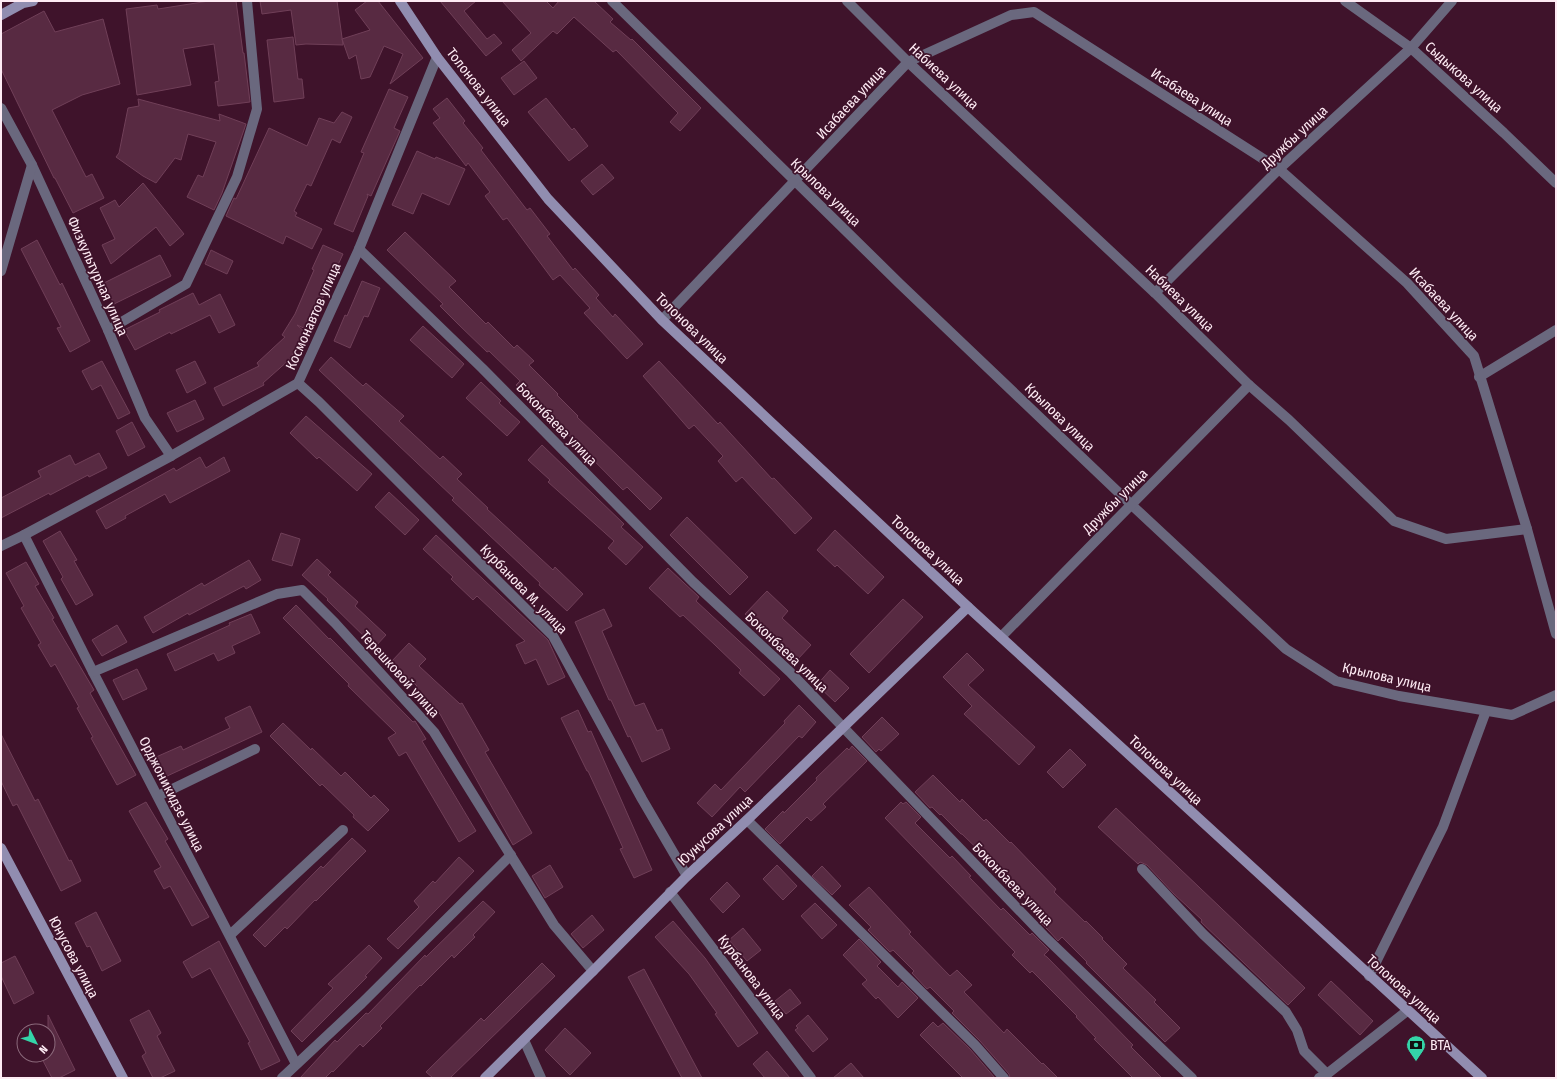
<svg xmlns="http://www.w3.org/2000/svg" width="1557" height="1079" font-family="'Fira Sans Condensed',sans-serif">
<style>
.building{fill:#582a42;stroke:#703f58}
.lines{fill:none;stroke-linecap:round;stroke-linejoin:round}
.street{stroke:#6a687e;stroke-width:10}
.secondary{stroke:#918db0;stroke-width:10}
.labels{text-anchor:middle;stroke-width:3.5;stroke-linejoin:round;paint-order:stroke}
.street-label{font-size:14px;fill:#feebf4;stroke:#3f132b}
.poi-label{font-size:14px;fill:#feebf4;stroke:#3f132b;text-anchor:start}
</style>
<rect width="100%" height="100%" fill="#3f132b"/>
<g class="building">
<polygon points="209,1 236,1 243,53 244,53 250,102 218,106 215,82 219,81 214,44 183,49 191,85 137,95 126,9 157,5 158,9"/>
<polygon points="260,1 337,1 343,45 306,44 296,45 291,10 262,14"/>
<polygon points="367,1 378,1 423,58 390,84 403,54 384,46 370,77 361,79 356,55 349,59 342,39 370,30 355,10"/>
<polygon points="440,1 476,1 464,11 487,39 494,34 502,43 486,56"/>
<polygon points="502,1 546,1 553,8 559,1 594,1 613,19 610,22 631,40 632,39 701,108 680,131 670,122 678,113 616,50 613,52 574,17 557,34 553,31 521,61 512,50 531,33"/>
<polygon points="44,11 55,32 103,19 120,84 82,95 52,110 86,177 92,174 104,198 73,213 55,178 54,178 1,69 1,34"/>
<polygon points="293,37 298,79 302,79 304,98 274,102 267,40"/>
<polygon points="524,61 537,78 514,95 501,78"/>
<polygon points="389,89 408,97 394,128 400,131 371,196 367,194 368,196 353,232 334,224 364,153 361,152"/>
<polygon points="447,98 465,121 463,123 483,148 481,150 527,210 530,208 550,234 547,236 573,270 575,268 599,295 596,298 613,317 615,314 643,344 627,359 584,313 590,308 560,275 553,280 507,218 503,220 485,196 490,192 468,163 466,166 433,123 440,118 433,109"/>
<polygon points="546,98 572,130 574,128 588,146 569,161 528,112"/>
<polygon points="138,99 220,121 219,114 246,124 222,193 214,210 187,197 198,175 203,177 216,142 188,134 181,160 175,158 156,183 143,176 116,157 119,153 128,108 139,106"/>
<polygon points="342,112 352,117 340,143 332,139 311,186 307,184 294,211 297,213 295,216 322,229 312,249 286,236 283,244 226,216 234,198 236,199 269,128 307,146 319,118 334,123"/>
<polygon points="417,151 435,159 436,157 465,169 449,205 422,193 413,214 392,205"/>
<polygon points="602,164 614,178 593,195 581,181"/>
<polygon points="143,183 184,234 170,246 156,227 111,264 102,245 115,239 100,208 115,200 119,207"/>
<polygon points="405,232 456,281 449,287 486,324 488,322 514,348 517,345 534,361 529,365 558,394 557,395 578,416 577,417 662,498 650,510 627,487 623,490 543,409 542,410 516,385 520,381 489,351 487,352 458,324 440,306 443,304 387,250"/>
<polygon points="37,240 60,285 62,283 90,341 70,352 57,328 61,327 21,249"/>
<polygon points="323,245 343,254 308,330 297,325 306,333 289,360 263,383 264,385 223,406 214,388 259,366 257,363 285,337 282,335 295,314 314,270 312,269"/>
<polygon points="211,250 233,261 227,274 205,264"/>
<polygon points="160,255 171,276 114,304 104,283"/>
<polygon points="362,281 380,288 368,317 364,316 350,348 334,341 345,315 347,316"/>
<polygon points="193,293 199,305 220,294 235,325 219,333 210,315 171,334 170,332 135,350 124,330 160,312 159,310"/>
<polygon points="423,326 464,364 452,378 410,340"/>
<polygon points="331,357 363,386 366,383 404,416 399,421 440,459 443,456 462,474 457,479 488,508 487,509 553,570 555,567 583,594 567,611 539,585 540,583 504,549 452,500 454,498 319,370"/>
<polygon points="102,361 130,413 118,419 101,385 92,390 82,371"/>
<polygon points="195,361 206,383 187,393 176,370"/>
<polygon points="659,361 718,424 720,422 772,479 774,478 812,518 795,534 742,477 736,482 718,461 723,456 694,425 689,429 643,376"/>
<polygon points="481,382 501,401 499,403 520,422 507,436 466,398"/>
<polygon points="195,400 204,419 177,432 167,413"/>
<polygon points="306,416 372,474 357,491 319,457 317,459 290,433"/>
<polygon points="132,422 145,447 128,456 116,431"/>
<polygon points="542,445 624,524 621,527 643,547 626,565 608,548 614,541 548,482 550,480 528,460"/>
<polygon points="99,453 107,468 89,477 88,475 50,495 49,493 1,518 1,498 41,477 38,471 70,455 75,465"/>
<polygon points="200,457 206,468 224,457 230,471 170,503 165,494 125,516 126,518 106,529 96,511 174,468 176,471"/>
<polygon points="389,492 419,520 405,535 375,507"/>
<polygon points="687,517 748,577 730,595 670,535"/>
<polygon points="835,530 884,577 868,594 837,565 835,567 817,550"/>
<polygon points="60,531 77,560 74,561 93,595 76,605 61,579 63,577 43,541"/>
<polygon points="281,533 300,539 292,566 272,560"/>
<polygon points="436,535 548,640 565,677 548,685 536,659 525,664 516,645 525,641 477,596 473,600 451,579 453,577 423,549"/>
<polygon points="317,559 331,572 328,575 358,602 355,606 386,635 375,647 327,600 328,599 302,575"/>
<polygon points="249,560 261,580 246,589 244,586 189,615 188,613 153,633 144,617 202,583 204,586"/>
<polygon points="26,562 39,584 35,586 54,618 52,619 94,690 90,693 136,775 117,785 91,738 93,737 77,708 79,707 55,664 51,667 38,645 41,643 21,608 24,606 6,573"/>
<polygon points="668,568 699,597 696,601 780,679 764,696 739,673 741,670 715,645 683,615 680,617 649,588"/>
<polygon points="767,591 788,611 782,618 811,645 797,660 745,614"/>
<polygon points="903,599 923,617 869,673 850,654"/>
<polygon points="296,605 329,639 330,638 413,722 415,721 426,739 422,741 476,831 459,842 406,752 399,756 388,738 396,733 348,686 349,684 283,618"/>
<polygon points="604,609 612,626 602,631 635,706 644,703 657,731 662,729 670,749 642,762 630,736 628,737 611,700 609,700 575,622"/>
<polygon points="251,614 260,633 232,646 235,653 218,661 214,653 175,671 167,654 230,625 229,623"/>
<polygon points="117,625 127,642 102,656 92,640"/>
<polygon points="409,643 426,659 419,666 460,704 462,703 489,750 485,752 532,833 513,845 440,714 413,689 417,686 391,662"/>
<polygon points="967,653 984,670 968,685 1035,747 1019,765 964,714 972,706 943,677"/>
<polygon points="137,669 147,689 123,700 113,680"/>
<polygon points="830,670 849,688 835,702 817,685"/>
<polygon points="799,705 816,722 802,738 799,736 745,792 740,787 712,817 697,803 715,784 721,790 785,723 784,721"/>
<polygon points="250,706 262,732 165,777 156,757 181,746 183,750 230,728 225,718"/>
<polygon points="578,710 588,732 591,731 605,763 652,870 634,878 620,849 623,848 607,812 588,771 587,771 561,718"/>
<polygon points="882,717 899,734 881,751 879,749 876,752 862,737"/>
<polygon points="283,723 311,750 312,748 341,776 345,772 371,798 374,795 389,810 368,831 353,817 354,815 322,784 320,786 270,736"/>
<polygon points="1,734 35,801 38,799 69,861 71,860 81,881 61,891 17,804 13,806 1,781"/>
<polygon points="852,746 867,761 823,804 826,807 811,821 807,817 780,844 765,829 783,811 784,813 817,780 816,778 847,748 849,750"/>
<polygon points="1070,749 1086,765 1063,788 1047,772"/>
<polygon points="933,775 960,802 962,799 984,821 986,819 1010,843 1011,842 1056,889 1054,892 1085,922 1086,921 1103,938 1102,939 1127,964 1123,968 1156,1000 1154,1002 1180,1028 1165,1042 1086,963 1087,962 1062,937 1058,941 1049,931 1041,923 1046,918 1015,888 1013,890 988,865 991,862 962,834 961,834 941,814 940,815 932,807 930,808 915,792"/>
<polygon points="146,802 168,839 165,841 209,917 192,926 170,886 164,889 154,871 161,867 129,811"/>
<polygon points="901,802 903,804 906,802 921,817 915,823 950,858 952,856 971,876 969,877 1001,910 1003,908 1030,935 1032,933 1049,950 1044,955 1047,957 1133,1045 1131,1047 1162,1078 1133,1078 1094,1039 1096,1038 1076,1017 1077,1016 1032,971 1030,973 1012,955 1015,952 885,818"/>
<polygon points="1116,808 1305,988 1288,1005 1201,922 1202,920 1174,894 1147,865 1140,862 1138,864 1098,827"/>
<polygon points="352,838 366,851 316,901 315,900 287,929 285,927 265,947 253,935 321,866 323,868"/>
<polygon points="459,857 474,871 398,949 387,939 419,907 414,901 433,881 435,883"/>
<polygon points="550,865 563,887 545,898 532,876"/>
<polygon points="777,865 797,886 783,900 763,879"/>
<polygon points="822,866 841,886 832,895 812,876"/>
<polygon points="727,882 740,896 723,913 710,899"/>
<polygon points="869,887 911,932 909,934 950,976 957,970 972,985 964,992 1004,1033 1007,1029 1042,1064 1043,1063 1058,1078 1010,1078 1009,1074 980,1041 952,1013 954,1011 930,987 927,989 912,973 914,971 893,950 890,952 868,930 871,927 849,905"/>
<polygon points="483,901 495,912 473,935 475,937 454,958 452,955 421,986 420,985 380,1026 382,1028 363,1047 360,1044 333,1072 332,1071 325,1078 300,1078 335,1040 337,1042 366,1013 368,1014 425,955 426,957"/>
<polygon points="815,903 837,925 822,939 801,916"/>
<polygon points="96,912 121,961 102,971 90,946 87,947 75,923"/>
<polygon points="592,915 604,930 583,948 571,934"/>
<polygon points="673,921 705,958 758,1033 738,1047 715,1014 717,1013 689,974 655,937"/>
<polygon points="743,928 761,950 747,961 729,940"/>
<polygon points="859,939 881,962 877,966 898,987 902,982 918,998 898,1018 878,997 876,999 862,984 867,980 843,955"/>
<polygon points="219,941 280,1061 261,1070 248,1043 250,1042 210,968 192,978 183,962"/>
<polygon points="369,945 382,958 365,976 367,977 302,1042 291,1031 333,988 328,984"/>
<polygon points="15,956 34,993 14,1004 1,976 1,963"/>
<polygon points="542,963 555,976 450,1078 433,1078 426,1072 481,1018 484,1021"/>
<polygon points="644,969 702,1078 682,1078 628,977"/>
<polygon points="1331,981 1373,1021 1360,1035 1318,995"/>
<polygon points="790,989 801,1003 786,1014 775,1001"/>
<polygon points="149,1010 161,1033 157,1036 175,1071 160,1078 153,1078 142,1056 146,1053 130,1020"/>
<polygon points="48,1015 75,1070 59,1078 52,1078 40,1055 48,1055"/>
<polygon points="808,1015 828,1039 813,1052 795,1030 798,1028 796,1026"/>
<polygon points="933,1022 938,1027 943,1023 970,1049 995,1078 963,1078 920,1035"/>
<polygon points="565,1028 591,1053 570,1075 545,1050"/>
<polygon points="767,1051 790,1078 765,1078 753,1064"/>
<polygon points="851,1063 864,1078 833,1078"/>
</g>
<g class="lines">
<g class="street">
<polyline points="612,1 900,284 1137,510 1286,649 1336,681 1399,696 1512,715 1556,695"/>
<polyline points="847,1 908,62 1155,293 1249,385 1289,420 1394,521 1446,539 1527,529"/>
<polyline points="1345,1 1411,48 1504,133 1556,183"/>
<polyline points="1,108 32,165 108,330 145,418 171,456"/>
<polyline points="359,249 482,368 693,582 790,672 1044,936 1192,1078"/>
<polyline points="1,271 32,165"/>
<polyline points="1155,293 1279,169 1411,48 1452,1"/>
<polyline points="662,320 908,62 1011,15 1034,12 1279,169 1407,283 1474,356 1527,529 1556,634"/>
<polyline points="108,330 186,284 237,177 257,109 247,1"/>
<polyline points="1479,377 1556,330"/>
<polyline points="298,383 319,402 553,636 642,799 687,876"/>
<polyline points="24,535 93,672 296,1064"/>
<polyline points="1,546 24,535 171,456 298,383 359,249 437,57"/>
<polyline points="1001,637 1249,385"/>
<polyline points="93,672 277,594 302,590 335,623 434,732 554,925 593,971"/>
<polyline points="158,796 255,749"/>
<polyline points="747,820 975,1045 1004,1078"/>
<polyline points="1142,869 1203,934 1286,1012 1297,1030 1304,1051 1327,1074"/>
<polyline points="670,892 811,1078"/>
<polyline points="230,935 343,830"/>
<polyline points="1369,976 1443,827 1486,711"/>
<polyline points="524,1040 541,1078"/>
<polyline points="282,1078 362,1003 511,855"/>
<polyline points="1319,1078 1327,1074 1407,1011"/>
</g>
<g class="secondary">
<polyline points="400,1 437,57 548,199 662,320 968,607 1482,1078"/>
<polyline points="1,15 23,3 33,1"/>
<polyline points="1,848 123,1078"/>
<polyline points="485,1078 593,971 687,876 747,820 968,607"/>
</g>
</g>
<defs>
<symbol id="bank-pin" viewBox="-11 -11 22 30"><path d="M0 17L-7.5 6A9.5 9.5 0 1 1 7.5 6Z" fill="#34d4a8" stroke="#3f132b"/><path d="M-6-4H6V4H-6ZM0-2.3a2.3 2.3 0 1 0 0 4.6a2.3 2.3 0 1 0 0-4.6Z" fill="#111"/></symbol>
</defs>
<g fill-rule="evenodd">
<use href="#bank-pin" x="1405" y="1034" width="22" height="30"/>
</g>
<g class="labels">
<g class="street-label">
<text transform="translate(944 76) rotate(43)" y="5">Набиева улица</text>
<text transform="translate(1464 77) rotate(42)" y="5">Сыдыкова улица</text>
<text transform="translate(479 87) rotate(52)" y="5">Толонова улица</text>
<text transform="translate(1192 97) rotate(33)" y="5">Исабаева улица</text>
<text transform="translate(851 102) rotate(-47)" y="5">Исабаева улица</text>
<text transform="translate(1294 137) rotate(-43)" y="5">Дружбы улица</text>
<text transform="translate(826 192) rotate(44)" y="5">Крылова улица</text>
<text transform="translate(98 276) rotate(66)" y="5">Физкультурная улица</text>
<text transform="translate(1180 298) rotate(44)" y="5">Набиева улица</text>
<text transform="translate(1444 304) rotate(47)" y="5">Исабаева улица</text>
<text transform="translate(313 316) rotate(-66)" y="5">Космонавтов улица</text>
<text transform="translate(692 328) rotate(44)" y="5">Толонова улица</text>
<text transform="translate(1060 417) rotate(44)" y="5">Крылова улица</text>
<text transform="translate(557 424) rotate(46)" y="5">Боконбаева улица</text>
<text transform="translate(1115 501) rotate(-45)" y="5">Дружбы улица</text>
<text transform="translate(928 550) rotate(43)" y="5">Толонова улица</text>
<text transform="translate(524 589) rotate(46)" y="5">Курбанова М. улица</text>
<text transform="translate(787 652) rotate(44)" y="5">Боконбаева улица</text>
<text transform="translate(400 674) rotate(48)" y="5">Терешковой улица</text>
<text transform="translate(1387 677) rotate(13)" y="5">Крылова улица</text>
<text transform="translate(1166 770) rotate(43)" y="5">Толонова улица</text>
<text transform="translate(172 794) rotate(63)" y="5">Орджоникидзе улица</text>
<text transform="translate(715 830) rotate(-43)" y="5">Юунусова улица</text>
<text transform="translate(1013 884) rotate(46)" y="5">Боконбаева улица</text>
<text transform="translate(74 957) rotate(62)" y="5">Юнусова улица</text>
<text transform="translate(752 977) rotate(53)" y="5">Курбанова улица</text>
<text transform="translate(1404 989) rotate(42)" y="5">Толонова улица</text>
</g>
<g class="poi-label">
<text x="1430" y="1050">BTA</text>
</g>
</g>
<rect width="1557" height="1079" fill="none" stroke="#feebf4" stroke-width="4"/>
<g transform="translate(36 1043) rotate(132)"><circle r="19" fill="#3f132b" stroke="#8b697b"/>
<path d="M0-3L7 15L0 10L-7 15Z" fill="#34d4a8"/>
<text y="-6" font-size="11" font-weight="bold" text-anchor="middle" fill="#feebf4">N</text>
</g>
</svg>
